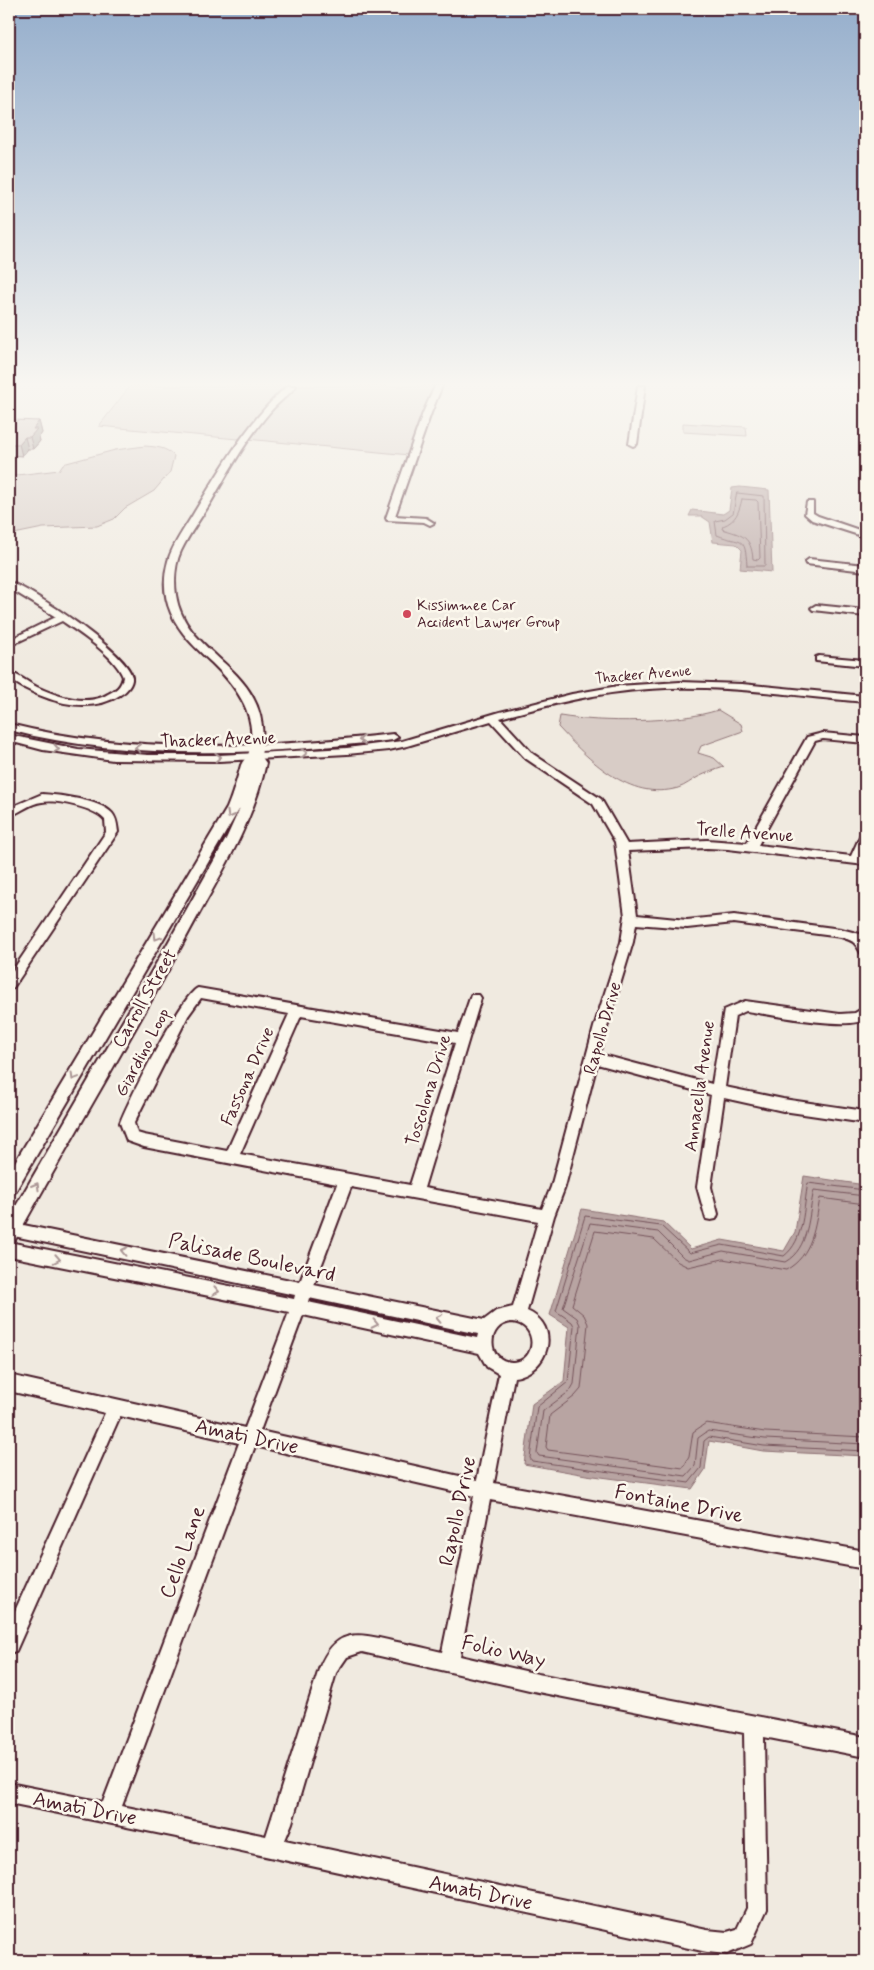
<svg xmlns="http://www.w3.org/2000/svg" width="874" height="1970" font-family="Mynerve,sans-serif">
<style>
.green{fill:#d8ccc6;stroke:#917678}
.water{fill:#b8a4a2;stroke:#8c6f72}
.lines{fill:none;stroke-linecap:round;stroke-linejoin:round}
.shore{stroke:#76545b;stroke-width:1}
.minor-casing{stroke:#4a1f2b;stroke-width:4}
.major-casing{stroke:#4a1f2b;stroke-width:4}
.minor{fill:#fbf7ec;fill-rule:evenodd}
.major{fill:#fbf7ec;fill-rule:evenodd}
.wall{fill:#ac9e9a;stroke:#4a1f2b}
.shaded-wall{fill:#8c817d;stroke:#4a1f2b}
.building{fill:#c8b8b3;stroke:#4a1f2b}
.oneway{stroke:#ab9695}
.poi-dot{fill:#d1495b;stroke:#fbf7ec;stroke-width:2}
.labels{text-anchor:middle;stroke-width:5;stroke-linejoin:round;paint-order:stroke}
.far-poi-label{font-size:15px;fill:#4a1f2b;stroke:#fbf7ec;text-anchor:start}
.far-street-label{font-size:15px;fill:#4a1f2b;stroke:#fbf7ec}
.street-label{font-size:18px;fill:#4a1f2b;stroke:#fbf7ec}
.near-street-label{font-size:21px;fill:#4a1f2b;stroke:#fbf7ec}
</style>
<rect width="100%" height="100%" fill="#f0eae0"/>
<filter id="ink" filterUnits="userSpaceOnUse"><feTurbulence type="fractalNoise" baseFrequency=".02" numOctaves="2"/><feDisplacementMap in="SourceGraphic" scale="10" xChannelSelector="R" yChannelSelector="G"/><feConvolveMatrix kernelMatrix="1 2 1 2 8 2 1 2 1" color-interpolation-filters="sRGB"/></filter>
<g filter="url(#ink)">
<g class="green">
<polygon points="130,386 289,386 265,408 241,438 237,439 99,426"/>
<polygon points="295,386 434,386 409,455 247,439 270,409"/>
<polygon points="683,423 746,427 747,436 683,432"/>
<path d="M145,446C156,447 166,447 174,456L170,472L154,491L125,508L114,519L97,526L43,528L9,535V476L59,470L63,464L115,450Z"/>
<path d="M718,710L741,724L743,731L701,746L698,753L714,758L724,767C715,770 706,773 698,777C692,780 685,786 678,788C629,802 588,759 558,727L560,716C601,723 679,723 718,710Z"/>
</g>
<g class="water">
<polygon points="740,487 769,490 772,572 740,569 742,550 736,544 713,542 710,522 701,516 689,516 692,510 723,514 729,510 732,488"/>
<polygon points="804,1176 865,1185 865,1456 763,1451 709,1441 705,1470 692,1489 586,1475 524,1464 532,1404 564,1381 569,1327 550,1315 582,1209 663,1222 691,1249 722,1240 784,1251 795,1232"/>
</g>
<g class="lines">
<g class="shore">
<path d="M737,493L764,496L765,566H747C745,534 742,545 717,535L715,521L725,519L733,513Z"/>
<path d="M742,499L756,500L758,502L760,558L758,560L753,559C751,536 742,535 722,529L723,526C736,521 739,512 742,499Z"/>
<path d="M865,1190L808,1183C803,1207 805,1240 784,1256L722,1245L690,1253L661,1226L585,1216L556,1311L572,1322L574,1326L568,1382L537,1407L530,1458L532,1461L689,1483L701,1468L704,1441L709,1437L764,1446L865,1451"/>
<path d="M865,1196L814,1190C808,1215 810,1248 785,1262L723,1251L689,1260L683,1257L658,1232L590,1223L563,1308L577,1318L580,1325L574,1384L570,1391L543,1411L537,1453L539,1456L686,1476L695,1466L698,1438L708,1431L765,1439L865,1444"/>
<path d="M865,1204L820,1198C815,1226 813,1255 786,1270L723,1259L688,1267L678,1262L654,1239L595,1231L572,1305L584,1315L588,1324L581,1389L575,1396L550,1415L546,1447L548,1450L683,1468L689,1457L693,1432L706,1423L765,1432L865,1437"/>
</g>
<defs>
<g id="minor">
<polygon points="435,386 442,386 431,413 395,516 426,518 434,523 430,525 424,522 387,520 386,518 423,413"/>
<polygon points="638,386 645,386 637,444 633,446 629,444"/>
<polygon points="807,502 813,502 813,513 818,516 865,532 865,537 812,520 805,514"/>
<polygon points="809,559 865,565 865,571 806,564 805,562"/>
<path d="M9,582C32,589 128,653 132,677C133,684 126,692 120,695C86,717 40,699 9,679V672C19,675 27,682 37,687C56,696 88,707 108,694C116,690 121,687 123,677C115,656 81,634 62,621L9,646V640L56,617L9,588Z"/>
<polygon points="816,605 865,610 865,616 813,610 811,608"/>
<polygon points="819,656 865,660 865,666 816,661 816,657"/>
<path d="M680,682L742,684L865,696V702C793,696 721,684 649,689C598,692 549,705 500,718L533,754L601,799L627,844L707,840L747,843L807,737L823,733L865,737V743L823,739L815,741L758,845L851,856L861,834L865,833V849L862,857H865V865L728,849L707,848L628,851L637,915L687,920L734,915L841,929L860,934L865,938V954L861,953C855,942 854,941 841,937L734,923L687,928L636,924L633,942L599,1054L712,1084L724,1010L745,1001L840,1014L855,1013L865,1007V1019C851,1031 767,1014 746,1011L735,1016L725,1087L783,1099L865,1111V1123L783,1111L724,1098L711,1187L718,1214L716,1219L711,1220L706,1219L697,1187L711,1095L597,1064L565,1187L554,1216L527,1311C562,1326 549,1372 514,1377L494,1483L865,1551V1569L490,1500L460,1656L538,1674L865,1737V1757L764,1737L767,1909L751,1944L727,1954L707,1952L191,1840L9,1803V1783L103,1802L239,1443L120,1416L16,1651L9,1653V1624L105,1413L9,1391V1375L245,1428L289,1312L9,1256V1242L294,1299L295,1295L9,1235V1222L300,1282L337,1184L144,1147L127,1141L120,1123C127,1103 183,993 198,988L458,1033L471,995H479L481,998L424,1188L542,1209L551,1187L594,1027L621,942L625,916L615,842L593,804L525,758L491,721L407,746L389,750L347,754L219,761L113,760L43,750L9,741V735L78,749L148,755H219L347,748L402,741L500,712L572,694L618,686ZM201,998L289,1014L227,1151L144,1135L137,1133L134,1123L188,1016ZM301,1016L455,1043L410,1185L240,1154ZM351,1187L538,1221L513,1307L496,1311L484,1320L314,1285ZM309,1298L478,1334L477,1338L308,1302ZM303,1315L479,1353L487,1367L499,1374L477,1480L260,1431ZM512,1322C539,1324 537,1363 512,1362C486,1361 486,1324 512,1322ZM255,1446L474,1496L442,1652C425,1648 409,1644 392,1641C355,1632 335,1629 319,1669L266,1836L122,1806ZM362,1652L538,1692L744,1733L747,1908L737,1929L727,1932L707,1930L285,1840L292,1823L336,1673L347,1657Z"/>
<path d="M9,724C132,755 268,748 393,734L398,737L393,740C268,754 131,762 9,730Z"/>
<path d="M42,794C59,795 100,800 112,813C117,819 117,825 118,832L13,988L9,990V976L106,832L105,820C96,808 56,799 42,802C30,803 20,813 9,816V808Z"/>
</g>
<path id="major" d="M287,386H296C288,396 277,403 269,413C246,440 229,471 211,502C201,518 189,534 181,551C175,564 174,581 176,595C186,661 276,666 261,756L266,763C253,825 218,878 188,934C132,1037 72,1137 15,1240L9,1242V1218L164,950L226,839L240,808L15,1192L9,1194V1172L227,808C233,794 237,779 241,765C243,760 248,757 249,752C259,716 236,686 212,663C196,648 180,634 171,613C164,597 163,578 168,561C173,543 186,527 195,511C224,464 246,424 287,386Z"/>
</defs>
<use href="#minor" class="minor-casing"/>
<use href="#major" class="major-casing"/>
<use href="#minor" class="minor"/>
<use href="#major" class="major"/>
</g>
<polygon class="wall" points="39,421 42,433 39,437 40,441 33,449 28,449 22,456 9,455 9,425"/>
<g class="shaded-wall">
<polygon points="39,421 42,433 39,437 40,441 33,449 30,437 33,429"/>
<polygon points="25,437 28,449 22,456 19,444"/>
</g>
<polygon class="building" points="14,420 39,421 33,429 37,429 30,437 25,437 19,444 9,444 9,425"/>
<defs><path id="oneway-chevron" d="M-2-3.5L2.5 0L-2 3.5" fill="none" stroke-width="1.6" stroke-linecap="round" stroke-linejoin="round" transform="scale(1.25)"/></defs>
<g class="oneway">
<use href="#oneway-chevron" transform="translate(362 740) rotate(175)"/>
<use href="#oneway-chevron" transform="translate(138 748) rotate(-177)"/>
<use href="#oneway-chevron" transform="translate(56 749) rotate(10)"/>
<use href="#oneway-chevron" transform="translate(304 753) rotate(-3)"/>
<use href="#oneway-chevron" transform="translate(218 757) rotate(-2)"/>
<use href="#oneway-chevron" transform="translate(230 815) rotate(120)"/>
<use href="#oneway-chevron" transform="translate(157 937) rotate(121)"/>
<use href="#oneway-chevron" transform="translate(74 1077) rotate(121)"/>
<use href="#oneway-chevron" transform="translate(36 1186) rotate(-60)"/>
<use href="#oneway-chevron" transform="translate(124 1251) rotate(-168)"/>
<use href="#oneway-chevron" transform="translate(57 1259) rotate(11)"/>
<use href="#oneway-chevron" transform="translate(216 1291) rotate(11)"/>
<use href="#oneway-chevron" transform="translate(439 1318) rotate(-168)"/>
<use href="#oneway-chevron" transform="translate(375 1324) rotate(12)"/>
</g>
</g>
<linearGradient id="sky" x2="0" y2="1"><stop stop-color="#95aecc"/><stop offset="0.58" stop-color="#f8f6f1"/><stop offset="1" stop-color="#f8f6f1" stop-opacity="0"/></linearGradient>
<rect width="874" height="662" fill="url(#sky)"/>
<circle class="poi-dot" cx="407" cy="614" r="5"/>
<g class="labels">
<g class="far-poi-label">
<text x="417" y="610">Kissimmee Car<tspan x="417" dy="17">Accident Lawyer Group</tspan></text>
</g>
<g class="far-street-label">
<text transform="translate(643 674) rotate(-5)" y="5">Thacker Avenue</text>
</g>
<g class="street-label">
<text transform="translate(218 739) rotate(-2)" y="6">Thacker Avenue</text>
<text transform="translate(745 832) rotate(4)" y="6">Trelle Avenue</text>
<text transform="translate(144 998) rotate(-60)" y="6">Carroll Street</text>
<text transform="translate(602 1028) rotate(-74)" y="6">Rapollo Drive</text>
<text transform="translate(142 1052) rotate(-62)" y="6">Giardino Loop</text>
<text transform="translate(247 1076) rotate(-66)" y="6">Fassona Drive</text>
<text transform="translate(699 1086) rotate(-82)" y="6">Annacella Avenue</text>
<text transform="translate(428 1090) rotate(-73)" y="6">Toscolona Drive</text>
</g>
<g class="near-street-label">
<text transform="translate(252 1257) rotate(12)" y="7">Palisade Boulevard</text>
<text transform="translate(247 1436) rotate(12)" y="7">Amati Drive</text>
<text transform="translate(679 1503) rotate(11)" y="7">Fontaine Drive</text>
<text transform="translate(457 1511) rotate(-78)" y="7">Rapollo Drive</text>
<text transform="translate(182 1552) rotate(-70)" y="7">Cello Lane</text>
<text transform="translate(504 1651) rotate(13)" y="7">Folio Way</text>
<text transform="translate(85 1808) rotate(11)" y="7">Amati Drive</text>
<text transform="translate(481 1892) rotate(12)" y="7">Amati Drive</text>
</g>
</g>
<rect width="874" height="1970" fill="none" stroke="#fbf7ec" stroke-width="30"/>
<rect x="15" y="15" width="844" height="1940" fill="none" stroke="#4a1f2b" stroke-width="2" filter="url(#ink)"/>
</svg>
